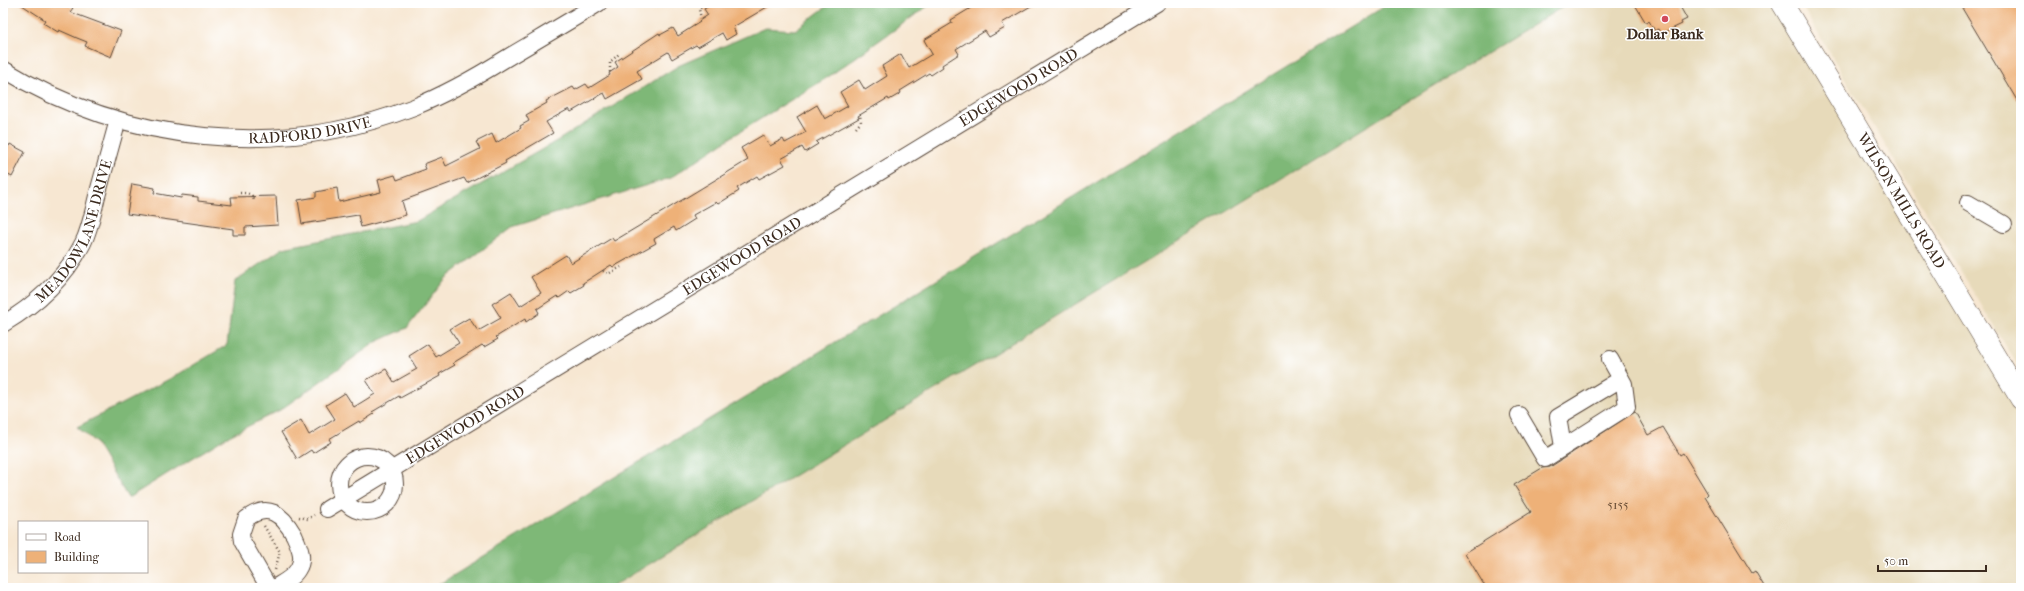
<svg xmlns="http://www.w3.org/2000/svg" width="2024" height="591" font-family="'IM FELL French Canon',serif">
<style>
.built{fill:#e7daba}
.forest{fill:#7eb877;stroke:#5c714a}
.building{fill:#eeb178}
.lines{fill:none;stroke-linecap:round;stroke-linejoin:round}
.minor-casing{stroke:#574639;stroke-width:18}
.major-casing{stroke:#574639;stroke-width:22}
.path{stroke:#574639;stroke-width:2.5;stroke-dasharray:1 3;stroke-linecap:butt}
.minor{stroke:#fff;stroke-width:16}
.major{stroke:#fff;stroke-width:21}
.poi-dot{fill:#d1495b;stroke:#fff;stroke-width:1.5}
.labels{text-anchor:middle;stroke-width:3;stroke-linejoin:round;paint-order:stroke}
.number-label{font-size:13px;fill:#684c34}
.poi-label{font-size:15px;font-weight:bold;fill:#3b2a1e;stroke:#fff}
.street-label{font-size:15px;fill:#3b2a1e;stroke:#fff}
</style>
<rect width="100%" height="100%" fill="#fff"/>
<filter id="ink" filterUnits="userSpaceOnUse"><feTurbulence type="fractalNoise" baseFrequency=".025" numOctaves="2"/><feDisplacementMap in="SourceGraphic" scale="8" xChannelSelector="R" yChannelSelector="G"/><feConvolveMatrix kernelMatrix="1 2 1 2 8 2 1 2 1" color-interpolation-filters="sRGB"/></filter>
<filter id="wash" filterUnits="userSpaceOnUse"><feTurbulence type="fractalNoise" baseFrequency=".012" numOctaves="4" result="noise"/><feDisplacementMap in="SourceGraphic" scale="16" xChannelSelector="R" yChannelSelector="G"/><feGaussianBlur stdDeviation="0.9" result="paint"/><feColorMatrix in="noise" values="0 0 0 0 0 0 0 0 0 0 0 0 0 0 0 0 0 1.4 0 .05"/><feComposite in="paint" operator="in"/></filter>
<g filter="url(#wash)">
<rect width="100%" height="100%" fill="#f7e7d2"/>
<g class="built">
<polygon points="1569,3 1781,3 2021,399 2021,588 610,588"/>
<polygon points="1800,3 2021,3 2021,371 1816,30"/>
</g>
<g class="forest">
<polygon points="831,3 932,3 828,77 733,136 670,178 512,227 446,278 407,328 376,342 280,410 225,438 128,498 95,442 77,427 177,375 227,345 235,281 283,248 417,221 560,139 678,66 765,28 795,30"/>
<polygon points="1390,3 1569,3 610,588 433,588"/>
</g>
<g id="blocks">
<g class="building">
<polygon points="19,3 66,3 73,8 70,12 121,31 111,57 85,46 87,42 77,38 59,30 58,32 43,23 45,20"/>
<polygon points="714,3 774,3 733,27 736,34 726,40 722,33 698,47 696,45 672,59 668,52 637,71 642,79 607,99 604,93 571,112 569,109 546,122 553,133 505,161 506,163 467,183 464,178 402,201 406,215 361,227 358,215 302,224 298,200 316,197 316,192 337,188 339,202 381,192 378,180 395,175 397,180 426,169 424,164 442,157 446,166 480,149 476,142 492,134 496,143 521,128 520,126 529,121 526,115 547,103 546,101 573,87 575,90 586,84 589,88 610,75 609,73 618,67 615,62 659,33 660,35 673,28 678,36 700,22 699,21 708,15 704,9"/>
<polygon points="979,3 989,3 992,7 999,3 1036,3 1002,23 1005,28 989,37 985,31 956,49 959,54 942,65 943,67 931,75 929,73 900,91 901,93 889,100 888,98 858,116 859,118 816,142 818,144 805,152 802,147 781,159 785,165 759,179 757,176 737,188 739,191 718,204 716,202 693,215 695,219 676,231 674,227 654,239 656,243 613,267 611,265 583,283 584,285 571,293 569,291 559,298 557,296 537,309 539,313 526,322 525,319 496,337 498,339 484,347 482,345 453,363 455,365 439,374 440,376 400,398 399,396 372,412 374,414 360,423 359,421 329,439 331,442 324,446 313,453 311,450 297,459 281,432 301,420 309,435 335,419 326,405 345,393 354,407 375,394 366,380 386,369 394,382 417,369 409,356 428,344 436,357 459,343 450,329 469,318 478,331 501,318 492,304 511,292 520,306 541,293 531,277 566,255 571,263 612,238 614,241 664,211 748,160 741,148 763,135 770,146 783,139 785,143 806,132 797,117 817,105 825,119 848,106 840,92 859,80 865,90 887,76 882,66 901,54 909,68 932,54 924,40 952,23 951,20"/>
<polygon points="1634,3 1678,3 1687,19 1681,22 1682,24 1661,34 1658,29 1655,31 1649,21 1646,23"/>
<polygon points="1959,3 2021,3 2021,107"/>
<polygon points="3,143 9,146 10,144 25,152 12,177 3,172"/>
<polygon points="132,184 155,188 154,193 181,198 182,195 198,197 198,201 232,205 231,197 276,196 278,225 245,227 245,235 233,235 233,229 127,214"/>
<polygon points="1635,412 1648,435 1663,427 1680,455 1683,453 1708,494 1705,497 1752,573 1755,571 1765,588 1486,588 1465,553 1531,512 1514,485 1542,468 1550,467"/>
</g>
</g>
</g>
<g filter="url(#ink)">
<use href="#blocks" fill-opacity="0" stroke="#574639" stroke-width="1"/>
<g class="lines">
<defs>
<g id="minor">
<path id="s1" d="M3,69C126,144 280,160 414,107C446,94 476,77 505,59C537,40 568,22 599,3"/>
<polyline points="1968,203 2004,224"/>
<path id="s2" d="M3,324C37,304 65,278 83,243C90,229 93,212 97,196C104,171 111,145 118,120"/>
<polyline points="1519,415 1545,459 1627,407 1624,384 1610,359"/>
<polyline points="1563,447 1558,417 1621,379"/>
<circle cx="367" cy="484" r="28"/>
<path id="s3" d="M327,509L1157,3"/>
<path d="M269,588L242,541L241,534L246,519C268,502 282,514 294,535C299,546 305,558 298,569C293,578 282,583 274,588"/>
</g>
<g id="major">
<path id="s4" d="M1782,3L2021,399"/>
</g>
</defs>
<use href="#minor" class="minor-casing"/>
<use href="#major" class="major-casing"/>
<g class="path">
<polyline points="701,19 699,9 707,3"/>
<polyline points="610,72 610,62 620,53"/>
<polyline points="856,128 861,122 860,115"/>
<path d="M240,193C247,193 253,193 254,201"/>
<polyline points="603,271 608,274 621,267"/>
<polyline points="299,517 308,519 314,515"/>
<polyline points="264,526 280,552 275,570"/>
</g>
<use href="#minor" class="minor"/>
<use href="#major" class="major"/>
</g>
</g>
<circle class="poi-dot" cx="1665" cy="19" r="4"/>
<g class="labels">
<g class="number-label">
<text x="1618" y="509">5155</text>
</g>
<g class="poi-label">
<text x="1665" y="39">Dollar Bank</text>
</g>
<g class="street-label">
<text dy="5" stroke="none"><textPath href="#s3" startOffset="810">EDGEWOOD ROAD</textPath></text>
<text dy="5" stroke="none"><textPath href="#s1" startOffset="320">RADFORD DRIVE</textPath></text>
<text dy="5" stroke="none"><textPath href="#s4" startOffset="231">WILSON MILLS ROAD</textPath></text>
<text dy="5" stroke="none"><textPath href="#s2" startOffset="122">MEADOWLANE DRIVE</textPath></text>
<text dy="5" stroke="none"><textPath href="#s3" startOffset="486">EDGEWOOD ROAD</textPath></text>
<text dy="5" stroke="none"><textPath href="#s3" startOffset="162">EDGEWOOD ROAD</textPath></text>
</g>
</g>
<rect width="2024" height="591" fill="none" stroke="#fff" stroke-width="16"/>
<rect x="18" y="521" width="130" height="52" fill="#ffffff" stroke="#b1aaa5"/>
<rect x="26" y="534" width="20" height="6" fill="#ffffff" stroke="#b1aaa5"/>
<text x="54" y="541" font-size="12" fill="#3b2a1e">Road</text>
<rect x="26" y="551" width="20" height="12" fill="#eeb178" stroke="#b1aaa5"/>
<text x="54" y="561" font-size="12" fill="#3b2a1e">Building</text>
<path d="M1878 565v6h108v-6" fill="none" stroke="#3b2a1e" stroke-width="2"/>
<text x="1884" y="565" font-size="12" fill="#3b2a1e" stroke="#ffffff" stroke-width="3" paint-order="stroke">50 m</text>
</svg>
